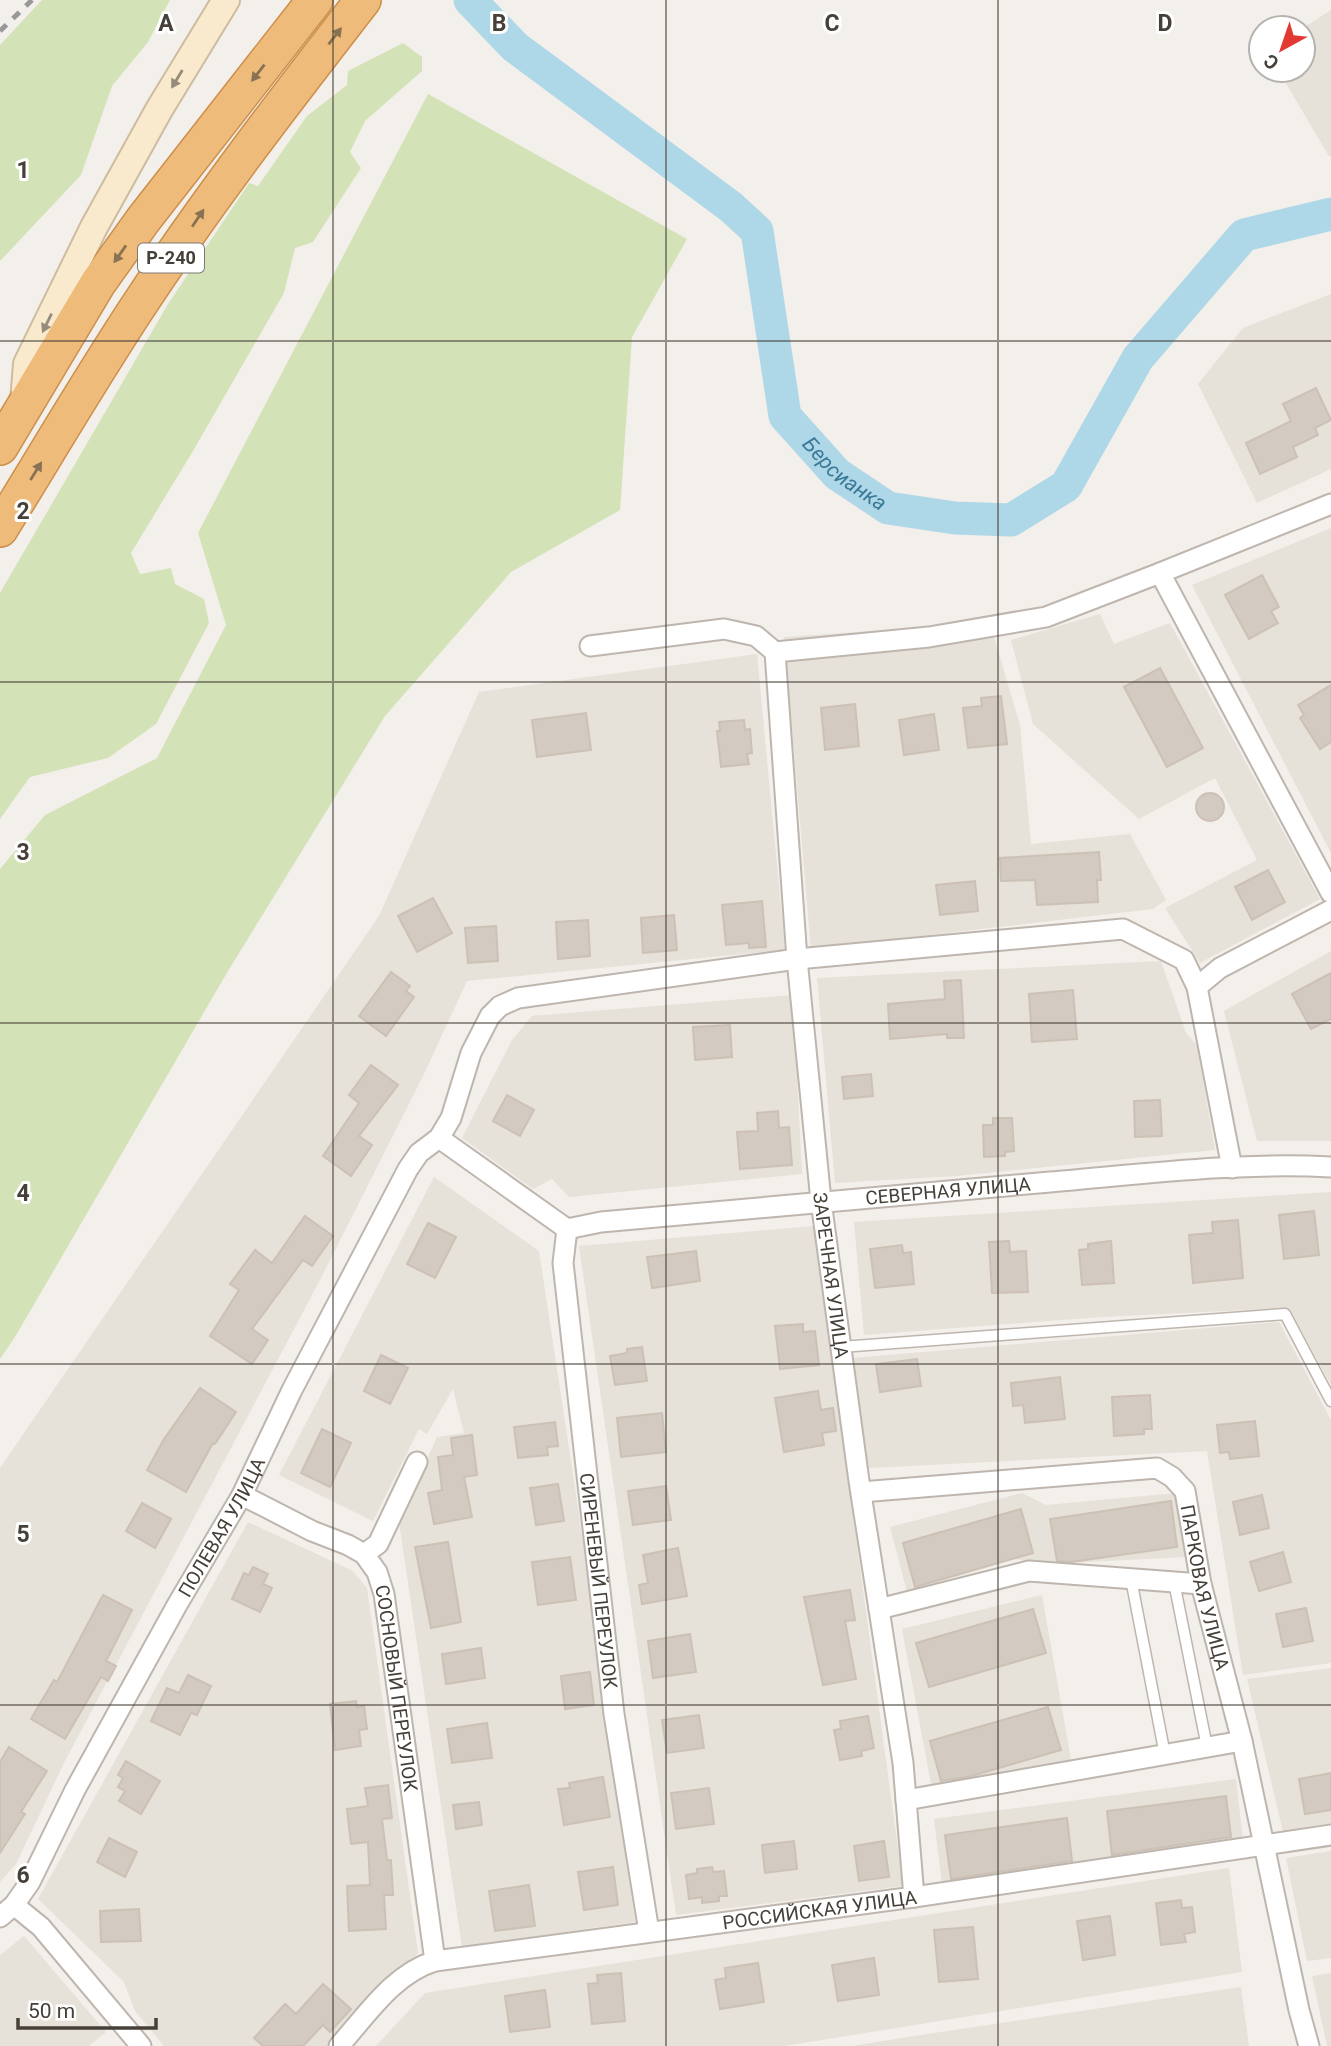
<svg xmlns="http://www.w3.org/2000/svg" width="1331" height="2046" font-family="Roboto,sans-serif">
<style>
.residential{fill:#e6e1d9}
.green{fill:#d4e2b8}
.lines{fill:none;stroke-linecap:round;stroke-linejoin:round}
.river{stroke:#aed7e8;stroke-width:33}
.building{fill:#d3cac1;stroke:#cdc1b5;stroke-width:2}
.lane-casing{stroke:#beb6ae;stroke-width:13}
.street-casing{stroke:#beb6ae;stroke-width:23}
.secondary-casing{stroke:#cdbc9f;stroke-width:30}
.highway-casing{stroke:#cc8f4b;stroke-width:38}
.lane{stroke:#fff;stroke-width:10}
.street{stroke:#fff;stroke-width:19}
.secondary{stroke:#f9eace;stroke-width:26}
.highway{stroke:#eebb7b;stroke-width:35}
.rail{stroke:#989898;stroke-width:5;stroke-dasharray:9 9;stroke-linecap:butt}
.oneway{fill:#897153}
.oneway2{fill:#978c7c}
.grid{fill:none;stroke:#464039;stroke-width:2;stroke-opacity:0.55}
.labels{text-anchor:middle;stroke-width:6;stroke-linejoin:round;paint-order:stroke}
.shield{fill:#fff;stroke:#7e7974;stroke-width:2}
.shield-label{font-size:18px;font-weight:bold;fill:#464039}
.street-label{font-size:19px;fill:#464039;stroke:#fff}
.water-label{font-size:21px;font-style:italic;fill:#3a7997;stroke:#fff}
.grid-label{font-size:23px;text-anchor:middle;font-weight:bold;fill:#464039;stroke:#fff;stroke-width:6;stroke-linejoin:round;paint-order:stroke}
</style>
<rect width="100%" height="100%" fill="#f3efea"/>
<g class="residential">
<polygon points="1331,10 1331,156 1329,156 1278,70 1303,70 1303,28"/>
<polygon points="1331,294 1331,469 1257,503 1198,384 1243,328"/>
<polygon points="1331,528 1331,853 1192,585"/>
<polygon points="1100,614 1114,644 1170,623 1320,899 1200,963 1165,908 1257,860 1215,778 1139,819 1033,724 1011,640"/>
<polygon points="990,623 1020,725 1031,844 1130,834 1166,900 1153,909 811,949 784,637"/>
<polygon points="757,654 785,950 467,981 423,1076 321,1278 64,1763 16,1864 0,1882 0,1468 379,916 479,692"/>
<polygon points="1331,951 1331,1141 1257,1141 1224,1011"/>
<polygon points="1161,961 1186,1033 1197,1045 1215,1150 956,1176 835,1183 817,978"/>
<polygon points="793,995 802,1174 569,1197 552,1179 533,1189 462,1138 512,1040 532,1016"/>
<polygon points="434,1177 539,1251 579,1514 635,1922 462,1947 399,1522 437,1437 464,1433 453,1389 427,1434 419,1429 373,1521 279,1475"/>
<polygon points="1331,1192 1331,1385 1289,1308 1102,1317 864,1335 854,1222"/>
<polygon points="814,1226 903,1886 676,1915 579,1246"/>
<polygon points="1279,1322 1331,1420 1331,1663 1243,1675 1207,1451 869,1468 852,1358"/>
<polygon points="1022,1493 1046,1505 1176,1493 1186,1557 1047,1564 1015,1559 907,1592 890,1527"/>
<polygon points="248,1522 353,1571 367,1588 418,1953 329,2046 164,2046 135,2011 124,1982 38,1899"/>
<polygon points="1042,1595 1071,1760 932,1789 902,1629"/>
<polygon points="1331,1668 1331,1824 1283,1832 1247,1679"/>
<polygon points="1236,1779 1243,1840 942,1884 934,1819"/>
<polygon points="1331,1851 1331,1958 1307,1961 1286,1858"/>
<polygon points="1229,1868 1242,1972 785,2046 376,2046 425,1993"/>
<polygon points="24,1936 106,2032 89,2046 0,2046 0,1955"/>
<polygon points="1331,1973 1331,2046 1327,2046 1312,1976"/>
<polygon points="1241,1987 1249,2046 852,2046 914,2036"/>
</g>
<g class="green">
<polygon points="42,0 170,0 148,42 112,86 81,175 0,261 0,45"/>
<polygon points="403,43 422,57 422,71 365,121 350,152 361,168 313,242 295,248 284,293 193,451 131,553 140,574 171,568 175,584 204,599 209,623 156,724 108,758 30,777 0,819 0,593 168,304 249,183 258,186 307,116 347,85 348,71"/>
<polygon points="428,94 687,239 632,337 620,510 511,572 385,716 228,971 15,1337 0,1359 0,869 45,815 157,758 226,625 198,533"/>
</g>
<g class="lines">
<path class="river" id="s1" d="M470,0L515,47L731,207L757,231L785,416L837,474L888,508L955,518L1011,520L1066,486L1138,358L1244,235L1331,214"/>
</g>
<g class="building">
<polygon points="1316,388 1331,420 1315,428 1318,435 1293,447 1297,457 1260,474 1246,443 1291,421 1283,404"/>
<polygon points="1262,575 1279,607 1271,611 1278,623 1249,639 1225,595"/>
<polygon points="1160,668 1203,748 1167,767 1124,687"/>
<polygon points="1331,685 1331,742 1320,749 1300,718 1304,715 1298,705"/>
<polygon points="1001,696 1007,744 968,748 963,708 982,706 981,698"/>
<polygon points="855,704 859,746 825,750 821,708"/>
<polygon points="586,713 591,750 537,757 532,720"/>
<polygon points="934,714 939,750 904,755 899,720"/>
<polygon points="744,720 745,730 750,729 752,753 747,754 749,764 721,767 717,731 720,731 719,722"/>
<circle cx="1210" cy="807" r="14"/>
<polygon points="1099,852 1101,880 1097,880 1098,902 1037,905 1035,880 1001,881 1000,858"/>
<polygon points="1268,870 1285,902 1252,920 1235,887"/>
<polygon points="975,881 978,911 940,915 936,885"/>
<polygon points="433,898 452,933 417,952 398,916"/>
<polygon points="762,901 766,947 749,948 749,943 726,945 722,905"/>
<polygon points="674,915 677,950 643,953 641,918"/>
<polygon points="588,920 590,956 558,959 556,922"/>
<polygon points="496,926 498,961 468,963 465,928"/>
<polygon points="391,972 410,986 406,991 414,997 386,1036 359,1016"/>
<polygon points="1331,973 1331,1019 1311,1029 1292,994"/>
<polygon points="961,980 964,1038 947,1038 947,1034 890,1039 888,1004 945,999 944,981"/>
<polygon points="1073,990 1077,1039 1032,1042 1029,994"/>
<polygon points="730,1025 732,1057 695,1060 693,1027"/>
<polygon points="371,1065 398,1085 359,1136 372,1145 351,1176 323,1156 359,1103 349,1095"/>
<polygon points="871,1074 873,1096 844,1099 842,1077"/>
<polygon points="507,1095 534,1110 520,1136 493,1121"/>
<polygon points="1160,1100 1162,1136 1135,1137 1134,1101"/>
<polygon points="778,1111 779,1128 789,1127 792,1165 740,1169 737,1132 758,1131 757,1113"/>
<polygon points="993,1118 1012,1118 1014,1151 1005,1152 1005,1156 984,1157 983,1125 993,1125"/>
<polygon points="1314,1211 1319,1255 1284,1259 1279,1215"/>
<polygon points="305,1216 333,1236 312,1266 303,1260 252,1329 268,1340 252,1364 210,1336 239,1290 230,1284 255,1250 272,1263"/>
<polygon points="1238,1220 1243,1278 1193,1283 1189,1235 1213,1233 1212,1222"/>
<polygon points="428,1223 456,1237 435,1278 407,1264"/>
<polygon points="1009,1241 1010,1252 1026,1251 1028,1292 992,1293 989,1242"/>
<polygon points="1111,1241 1114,1283 1082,1285 1079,1250 1088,1249 1088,1244"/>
<polygon points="902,1245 903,1253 911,1252 914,1284 875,1288 870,1249"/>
<polygon points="696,1251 700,1281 652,1288 647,1257"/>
<polygon points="803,1324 803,1332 815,1331 819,1365 780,1369 775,1326"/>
<polygon points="642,1347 647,1381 615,1385 610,1356 627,1353 627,1349"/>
<polygon points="381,1355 408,1368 390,1404 364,1391"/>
<polygon points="917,1359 921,1386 880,1392 876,1364"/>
<polygon points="1060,1377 1065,1419 1025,1423 1023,1405 1013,1406 1011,1383"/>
<polygon points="200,1388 236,1412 215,1444 213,1443 186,1492 147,1470 164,1439"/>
<polygon points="818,1391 821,1410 833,1408 836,1431 822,1433 824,1445 784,1452 775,1398"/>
<polygon points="1150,1395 1152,1429 1144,1429 1144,1434 1114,1436 1112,1397"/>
<polygon points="662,1413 666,1452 621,1457 617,1418"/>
<polygon points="1255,1421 1259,1456 1230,1459 1229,1452 1220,1453 1217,1425"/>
<polygon points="555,1422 558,1446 547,1447 548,1455 518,1458 514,1427"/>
<polygon points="322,1429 351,1443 330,1487 301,1473"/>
<polygon points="472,1435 477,1475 464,1477 472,1517 434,1524 428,1493 442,1490 438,1457 453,1455 451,1438"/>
<polygon points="558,1484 564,1521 536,1525 530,1488"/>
<polygon points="666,1486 671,1520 633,1525 628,1491"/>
<polygon points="1262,1495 1269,1528 1240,1535 1233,1502"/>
<polygon points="1171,1501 1177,1547 1071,1562 1057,1561 1050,1519"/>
<polygon points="142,1503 171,1519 155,1548 126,1531"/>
<polygon points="1021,1509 1033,1553 915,1587 903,1543"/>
<polygon points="448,1542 461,1622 431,1628 415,1547"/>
<polygon points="678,1548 687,1596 642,1604 639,1585 648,1583 643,1555"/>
<polygon points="1283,1552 1291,1582 1259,1591 1250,1562"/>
<polygon points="570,1557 576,1600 538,1605 532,1562"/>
<polygon points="253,1567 268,1574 263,1584 272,1588 260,1612 232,1599 244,1573 249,1575"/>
<polygon points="850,1590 855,1620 845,1621 856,1679 823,1685 804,1597"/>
<polygon points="103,1595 132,1610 106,1661 116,1666 108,1681 101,1677 65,1739 31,1719 54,1680 57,1682"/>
<polygon points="1306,1608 1313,1641 1283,1647 1276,1614"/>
<polygon points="1033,1609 1046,1653 929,1687 916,1643"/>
<polygon points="690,1634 696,1672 653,1678 648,1641"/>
<polygon points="481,1648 485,1678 446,1684 442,1654"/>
<polygon points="590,1672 594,1705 565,1709 561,1676"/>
<polygon points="188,1675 211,1686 197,1715 191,1713 180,1735 151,1721 167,1688 179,1693"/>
<polygon points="356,1701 357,1707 364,1706 367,1729 359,1730 361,1746 335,1750 330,1704"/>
<polygon points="1048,1707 1061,1750 968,1777 941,1781 930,1741"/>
<polygon points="699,1715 704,1748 667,1753 662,1720"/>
<polygon points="868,1716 874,1748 861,1751 862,1756 840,1760 834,1730 841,1729 840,1721"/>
<polygon points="487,1723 492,1758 452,1763 447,1729"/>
<polygon points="9,1747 47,1771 21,1812 25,1814 0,1853 0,1762"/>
<polygon points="126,1761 160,1781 141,1814 119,1801 125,1791 118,1787 123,1778 118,1775"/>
<polygon points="1331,1773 1331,1810 1305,1814 1299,1779"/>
<polygon points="603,1777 610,1817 564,1825 558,1789 570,1788 569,1783"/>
<polygon points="388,1785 392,1818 382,1819 387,1860 391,1860 393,1895 384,1895 386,1929 349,1931 347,1886 370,1885 368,1842 351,1844 347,1809 368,1806 365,1788"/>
<polygon points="709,1788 714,1824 676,1829 671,1793"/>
<polygon points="1226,1796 1231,1837 1112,1855 1107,1811"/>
<polygon points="479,1802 482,1825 456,1829 453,1805"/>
<polygon points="1067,1818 1072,1861 951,1879 945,1835"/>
<polygon points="109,1838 137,1852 125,1877 97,1862"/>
<polygon points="794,1841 797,1869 765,1873 762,1845"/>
<polygon points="884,1841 889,1877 859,1881 854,1846"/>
<polygon points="613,1867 618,1905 584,1910 578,1872"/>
<polygon points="712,1867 713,1872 724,1871 727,1896 719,1896 719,1901 702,1903 702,1897 689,1899 686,1875 697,1873 697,1869"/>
<polygon points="529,1885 535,1926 495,1931 489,1891"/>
<polygon points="1181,1900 1182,1908 1192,1907 1195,1932 1184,1934 1186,1942 1161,1945 1156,1903"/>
<polygon points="139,1909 141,1941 101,1942 100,1911"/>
<polygon points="1110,1916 1115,1955 1083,1960 1077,1921"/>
<polygon points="973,1927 978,1979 939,1982 934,1930"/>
<polygon points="874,1958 879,1995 838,2001 832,1965"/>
<polygon points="758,1963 764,2002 720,2009 715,1980 726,1978 725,1968"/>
<polygon points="621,1973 625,2021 592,2024 588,1984 598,1983 597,1975"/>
<polygon points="323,1984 351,2009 330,2032 323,2025 303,2046 263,2046 254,2038 285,2004 296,2014"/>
<polygon points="545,1990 550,2027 510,2032 505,1996"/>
</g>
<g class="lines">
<defs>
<g id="lane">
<polyline points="841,1347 1285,1314 1331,1401"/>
<polyline points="1131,1579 1165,1755"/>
<polyline points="1174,1582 1207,1747"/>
</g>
<g id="street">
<polyline points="1331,504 1160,573 1331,893"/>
<polyline points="590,646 724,629 756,636 775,652 929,637 1046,617 1160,573"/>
<path id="s2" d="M775,652L797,959L821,1201L859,1481L903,1763L914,1897"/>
<polyline points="1197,987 1220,968 1331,910"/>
<polyline points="439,1138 567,1229"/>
<path id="s3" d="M567,1229L601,1222C751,1208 901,1194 1050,1182C1144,1174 1238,1162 1331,1167"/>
<path id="s4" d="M567,1229L563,1263L614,1714L649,1932"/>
<path id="s5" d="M861,1492L1157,1468L1172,1477L1185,1491L1201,1584L1242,1741L1299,2010L1309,2046"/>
<path id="s6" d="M242,1495L312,1531L348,1545L364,1554L377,1572L384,1594L435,1961"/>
<polyline points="364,1554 378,1544 417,1462"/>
<polyline points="879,1609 1029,1571 1201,1584"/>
<polyline points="906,1800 1242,1741"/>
<polyline points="14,1905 41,1927 141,2046"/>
<path id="s7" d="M0,1917L14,1905L30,1882L75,1790L177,1605L242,1495L292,1390L408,1169L419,1153L439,1138L451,1118L471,1053L490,1016L500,1006L518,998L797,959L1123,929L1184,960L1197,987L1232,1168"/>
<path id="s8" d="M339,2046C367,2015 393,1974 435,1961L914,1897L1331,1835"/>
</g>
<polyline id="secondary" points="24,402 27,364 94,227 160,108 226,0"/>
<g id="highway">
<polyline points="0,447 98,283 143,220 315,0"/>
<path d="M0,529C47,453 93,374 143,299C211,196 287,98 363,0"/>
</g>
</defs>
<use href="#lane" class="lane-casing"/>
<use href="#street" class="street-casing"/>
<use href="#secondary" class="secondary-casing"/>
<use href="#highway" class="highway-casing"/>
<use href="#lane" class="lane"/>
<use href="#street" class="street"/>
<use href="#secondary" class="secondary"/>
<use href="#highway" class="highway"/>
<polyline class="rail" points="0,31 32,0"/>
</g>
<defs><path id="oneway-solid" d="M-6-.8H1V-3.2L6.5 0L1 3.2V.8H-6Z" transform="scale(1.75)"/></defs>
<g class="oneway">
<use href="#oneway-solid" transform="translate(335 36) rotate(-52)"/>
<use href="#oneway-solid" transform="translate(258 73) rotate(128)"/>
<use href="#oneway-solid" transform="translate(198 218) rotate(-56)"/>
<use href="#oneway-solid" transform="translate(120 254) rotate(125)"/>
<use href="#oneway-solid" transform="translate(36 471) rotate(-58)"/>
</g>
<g class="oneway2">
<use href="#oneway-solid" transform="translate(177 79) rotate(121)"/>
<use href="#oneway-solid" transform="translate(47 323) rotate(116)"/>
</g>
<path class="grid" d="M333,0V2046M666,0V2046M998,0V2046M0,341H1331M0,682H1331M0,1023H1331M0,1364H1331M0,1705H1331"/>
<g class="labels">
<rect class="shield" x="138" y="243.5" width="66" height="29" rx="5"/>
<g class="shield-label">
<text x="171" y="264">Р-240</text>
</g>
<g class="street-label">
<text dy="7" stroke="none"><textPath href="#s3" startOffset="383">СЕВЕРНАЯ УЛИЦА</textPath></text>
<text dy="7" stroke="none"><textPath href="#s2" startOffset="626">ЗАРЕЧНАЯ УЛИЦА</textPath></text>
<text dy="7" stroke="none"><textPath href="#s7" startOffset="450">ПОЛЕВАЯ УЛИЦА</textPath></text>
<text dy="7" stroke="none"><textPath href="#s4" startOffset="354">СИРЕНЕВЫЙ ПЕРЕУЛОК</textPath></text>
<text dy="7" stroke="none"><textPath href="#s5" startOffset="432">ПАРКОВАЯ УЛИЦА</textPath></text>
<text dy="7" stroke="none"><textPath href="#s6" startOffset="276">СОСНОВЫЙ ПЕРЕУЛОК</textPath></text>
<text dy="7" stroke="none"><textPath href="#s8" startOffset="518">РОССИЙСКАЯ УЛИЦА</textPath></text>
</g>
<g class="water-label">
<text dy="7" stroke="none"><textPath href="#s1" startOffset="640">Берсианка</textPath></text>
</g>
</g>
<g class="grid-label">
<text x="166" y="31">A</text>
<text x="499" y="31">B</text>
<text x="832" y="31">C</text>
<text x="1165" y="31">D</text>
<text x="23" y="178">1</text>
<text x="23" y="519">2</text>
<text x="23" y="860">3</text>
<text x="23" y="1201">4</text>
<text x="23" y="1542">5</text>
<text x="23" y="1883">6</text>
</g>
<g transform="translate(1282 49) rotate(220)"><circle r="33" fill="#ffffff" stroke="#b5b3b0" stroke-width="2"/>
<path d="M0-5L12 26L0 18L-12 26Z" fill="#e23a33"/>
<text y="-10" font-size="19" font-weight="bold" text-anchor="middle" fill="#464039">С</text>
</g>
<path d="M18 2018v10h138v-10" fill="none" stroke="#464039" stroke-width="3.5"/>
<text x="28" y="2018" font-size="21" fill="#464039" stroke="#ffffff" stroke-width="5" paint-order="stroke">50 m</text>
</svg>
